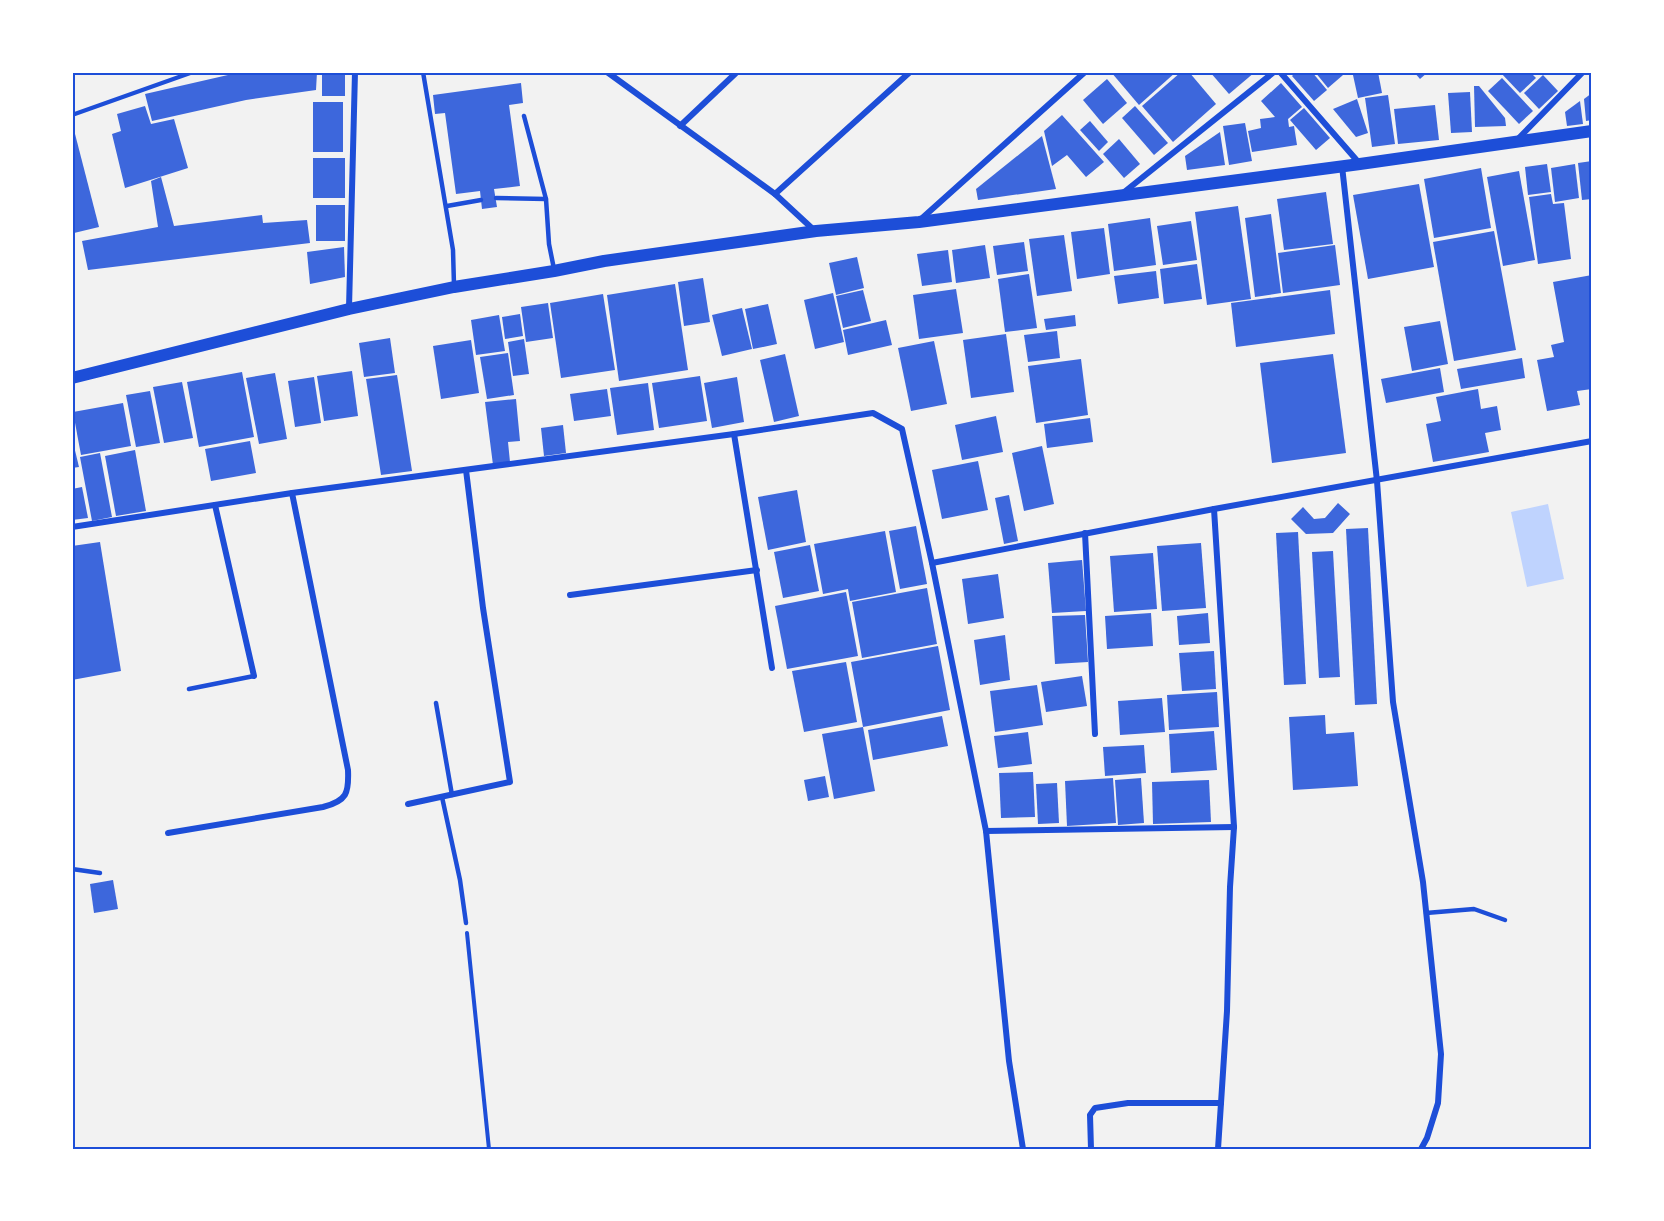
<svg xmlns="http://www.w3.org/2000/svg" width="1664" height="1221" font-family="'DejaVu Sans',sans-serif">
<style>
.water{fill:#bfd3fe}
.building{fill:#3d67dc}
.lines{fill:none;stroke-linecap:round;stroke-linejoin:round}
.path{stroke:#1d4ed8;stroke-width:4}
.service{stroke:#1d4ed8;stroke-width:4.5}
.minor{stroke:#1d4ed8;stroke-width:6}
.secondary{stroke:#1d4ed8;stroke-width:12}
.neatline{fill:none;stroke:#1d4ed8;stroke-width:2}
</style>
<rect width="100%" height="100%" fill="#f2f2f2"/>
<polygon class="water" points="1548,504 1564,579 1527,587 1511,512"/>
<g class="building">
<polygon points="241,72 317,72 316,90 246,100 152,121 145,94"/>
<rect x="322" y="72" width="23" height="24"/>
<polygon points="1111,72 1176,72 1139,105"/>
<polygon points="1181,72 1189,72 1216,104 1173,142 1142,106"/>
<polygon points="1210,72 1255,72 1229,94"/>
<polygon points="1296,72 1312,72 1327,90 1314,101 1292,76"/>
<polygon points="1315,72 1340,72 1343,75 1328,88"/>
<polygon points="1370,72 1378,72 1382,93 1358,98 1353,75"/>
<polygon points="1414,72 1428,72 1420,79"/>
<polygon points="1500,72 1530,72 1536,78 1520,93"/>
<polygon points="1543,75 1558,91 1539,109 1524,93"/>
<polygon points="1502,78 1533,111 1519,124 1488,91"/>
<polygon points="1107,79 1127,103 1103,124 1083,100"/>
<polygon points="521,83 523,103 509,105 520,186 494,189 497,207 482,209 480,191 456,194 445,113 435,114 433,95"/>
<polygon points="1281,83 1302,107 1288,119 1289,127 1294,126 1297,145 1252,152 1248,131 1261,128 1260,119 1275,117 1261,101"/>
<polygon points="1474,86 1479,86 1505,118 1506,126 1475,127"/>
<polygon points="1470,92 1472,132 1451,133 1448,93"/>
<polygon points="1592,93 1592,120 1586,121 1584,99"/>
<polygon points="1388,95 1395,144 1372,147 1365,98"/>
<polygon points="1357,99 1368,133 1356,137 1333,109"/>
<polygon points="1580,101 1583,124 1567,126 1565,112"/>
<rect x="313" y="102" width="30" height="50"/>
<polygon points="1435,105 1439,140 1398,144 1394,109"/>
<polygon points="145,106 151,124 174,119 188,168 125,188 112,134 121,131 117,114"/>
<polygon points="1135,106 1168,143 1154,155 1122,118"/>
<polygon points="1304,108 1330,138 1316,150 1290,120"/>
<polygon points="1062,115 1104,162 1086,177 1067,155 1052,166 1044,131"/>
<polygon points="1090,121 1108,142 1099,151 1080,130"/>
<polygon points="1245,123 1252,161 1229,165 1223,126"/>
<polygon points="74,130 99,227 74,233 72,224 72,131"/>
<polygon points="1220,132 1225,165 1187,170 1185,156"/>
<polygon points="1042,136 1056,189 978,200 976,189"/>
<polygon points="1119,139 1140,164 1124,178 1103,154"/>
<rect x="313" y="158" width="32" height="40"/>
<polygon points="1592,161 1592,199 1582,200 1578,163"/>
<polygon points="1547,164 1551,192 1528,195 1525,167"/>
<polygon points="1575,164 1579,198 1555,202 1551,168"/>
<polygon points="1481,168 1491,228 1434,238 1424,179"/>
<polygon points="1519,171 1535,260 1503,266 1487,177"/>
<polygon points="161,177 174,226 262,215 263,223 307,220 310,243 88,270 82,241 158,227 151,181"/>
<polygon points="1419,184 1434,267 1368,279 1353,195"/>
<polygon points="1326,192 1333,244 1284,250 1277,199"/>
<polygon points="1551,194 1553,204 1564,203 1571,259 1538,264 1529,197"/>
<rect x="316" y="205" width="29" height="36"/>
<polygon points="1238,206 1251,299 1207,305 1195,212"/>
<polygon points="1271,214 1281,293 1255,297 1245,218"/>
<polygon points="1150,218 1156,265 1114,271 1108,224"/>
<polygon points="1191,221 1197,260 1163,265 1157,226"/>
<polygon points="1104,228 1110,274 1077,279 1071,232"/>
<polygon points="1494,231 1516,350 1454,361 1433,242"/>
<polygon points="1064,235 1072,291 1037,296 1029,239"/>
<polygon points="1024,242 1028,271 997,275 993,246"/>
<polygon points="985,245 990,278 956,283 952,250"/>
<polygon points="1335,245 1340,285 1283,293 1278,253"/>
<polygon points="344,247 345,277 310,284 307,252"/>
<polygon points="948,250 952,282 922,286 917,254"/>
<polygon points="857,257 864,288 836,295 829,263"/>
<polygon points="1197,264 1202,299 1164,304 1160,269"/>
<polygon points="1156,271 1159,298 1118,304 1114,276"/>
<polygon points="1029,274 1037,328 1005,332 998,279"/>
<polygon points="1592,275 1592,329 1591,329 1592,389 1577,391 1580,405 1547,411 1537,360 1554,357 1551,345 1564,342 1553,282"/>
<polygon points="703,278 710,322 684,326 678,282"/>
<polygon points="675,284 688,370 619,381 607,295"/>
<polygon points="956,289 963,333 919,339 913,295"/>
<polygon points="863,290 871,321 843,328 836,296"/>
<polygon points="1330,290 1335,334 1236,347 1231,303"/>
<polygon points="833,293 844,342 815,349 804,300"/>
<polygon points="603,294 615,370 561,378 550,303"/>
<polygon points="548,303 553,338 526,342 521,307"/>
<polygon points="768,304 777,344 753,349 745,309"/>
<polygon points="742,308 752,349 722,356 712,315"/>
<polygon points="520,314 523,336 505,339 502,317"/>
<polygon points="499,315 505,351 476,355 471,320"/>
<polygon points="1075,315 1076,326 1046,330 1044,319"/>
<polygon points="886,320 892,345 848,355 843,330"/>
<polygon points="1440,321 1448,364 1412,371 1404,327"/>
<polygon points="1057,331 1060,358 1028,362 1024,335"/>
<polygon points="1006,334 1014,392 971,398 963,340"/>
<polygon points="390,338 395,373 364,377 359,343"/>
<polygon points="524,339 529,374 513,376 508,342"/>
<polygon points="471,340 479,393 441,399 433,346"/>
<polygon points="934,341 947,404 911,411 898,348"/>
<polygon points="508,353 514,395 487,399 480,357"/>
<polygon points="785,354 799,416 774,422 760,360"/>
<polygon points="1333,354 1346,453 1272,463 1260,363"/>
<polygon points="1522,358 1525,378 1461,389 1457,369"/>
<polygon points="1081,359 1088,415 1036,423 1028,366"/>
<polygon points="1440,368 1444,392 1386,403 1381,379"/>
<polygon points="352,371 358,416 324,421 317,376"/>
<polygon points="242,372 254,437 199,447 187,382"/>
<polygon points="275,373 287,439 259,444 246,378"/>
<polygon points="397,375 412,471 381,475 366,379"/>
<polygon points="700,376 707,421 659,428 652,383"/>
<polygon points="314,377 321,423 295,427 288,381"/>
<polygon points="737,377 744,422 712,428 704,383"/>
<polygon points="182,382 193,438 164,443 153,387"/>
<polygon points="648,383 654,430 617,435 610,388"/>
<polygon points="607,389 611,416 574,421 570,394"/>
<polygon points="1478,389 1481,409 1497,406 1501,430 1485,433 1489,452 1433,462 1426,424 1441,421 1436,397"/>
<polygon points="150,391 160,443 136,447 126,395"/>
<polygon points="516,399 520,441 508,442 510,462 493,465 485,402"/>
<polygon points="123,403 131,446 81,455 73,412"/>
<polygon points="996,416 1003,452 962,460 955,425"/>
<polygon points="1090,418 1093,442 1047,448 1044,424"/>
<polygon points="563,425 566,453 544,456 541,428"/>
<polygon points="72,438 79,467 72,468"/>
<polygon points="250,441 256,473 211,481 205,449"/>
<polygon points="1042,446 1054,504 1024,511 1012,453"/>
<polygon points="135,450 146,511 116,516 105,456"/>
<polygon points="100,453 112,517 92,521 80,457"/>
<polygon points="978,461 988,510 942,519 932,470"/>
<polygon points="82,487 88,518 72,520 72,489"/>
<polygon points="797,490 806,542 768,550 758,497"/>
<polygon points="1009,495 1018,541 1004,544 995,498"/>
<polygon points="1338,503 1350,514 1333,533 1306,534 1291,519 1303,507 1314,519 1325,518"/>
<polygon points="916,526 927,584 900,589 889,531"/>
<polygon points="1368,528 1377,704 1355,705 1346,529"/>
<polygon points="885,531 896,592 850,601 848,589 823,594 814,544"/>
<polygon points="1298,532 1306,684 1284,685 1276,533"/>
<polygon points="100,542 121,671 72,680 72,546"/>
<polygon points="1201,543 1206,608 1162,611 1157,546"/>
<polygon points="810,545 819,591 783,598 774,552"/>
<polygon points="1333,551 1340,677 1319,678 1312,552"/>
<polygon points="1153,553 1157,609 1114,612 1110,556"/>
<polygon points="1082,560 1086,611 1052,613 1048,563"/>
<polygon points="998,574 1004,618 968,624 962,579"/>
<polygon points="927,588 937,644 862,658 852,602"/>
<polygon points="846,592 858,656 787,669 775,606"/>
<polygon points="1151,613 1153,646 1107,649 1105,616"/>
<polygon points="1208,613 1210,643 1179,645 1177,616"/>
<polygon points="1085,615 1088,662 1055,664 1052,616"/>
<polygon points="1005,635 1010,680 980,685 974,640"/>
<polygon points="938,646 950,710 863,727 875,791 834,799 822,734 863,727 851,662"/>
<polygon points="1214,651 1216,689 1182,691 1179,653"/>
<polygon points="846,662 857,722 804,732 792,671"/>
<polygon points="1082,676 1087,706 1046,712 1041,682"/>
<polygon points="1037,685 1043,725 995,732 990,691"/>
<polygon points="1217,692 1219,727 1169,730 1167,695"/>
<polygon points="1162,698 1165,732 1120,735 1118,701"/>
<polygon points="1325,715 1326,734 1354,732 1358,786 1293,790 1289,717"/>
<polygon points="942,716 948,746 873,760 868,730"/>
<polygon points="1214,731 1217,770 1171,773 1169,734"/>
<polygon points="1028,732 1032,764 998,768 994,736"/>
<polygon points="1144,745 1146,773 1105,776 1103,747"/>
<polygon points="1033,772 1035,817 1001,818 999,773"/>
<polygon points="825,776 829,797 808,801 804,780"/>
<polygon points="1113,778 1116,823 1067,826 1065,781"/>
<polygon points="1141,778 1144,823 1118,825 1115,780"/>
<polygon points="1209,780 1211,822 1153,824 1152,782"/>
<polygon points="1057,783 1059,823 1038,824 1036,784"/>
<polygon points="113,880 118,909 94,913 90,884"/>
</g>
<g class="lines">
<g class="path">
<polyline points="72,115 193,72"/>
<polyline points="467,933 489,1149"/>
</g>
<g class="service">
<polyline points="423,72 453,250 454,285"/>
<polyline points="524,116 546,199 549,244 554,269"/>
<polyline points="496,198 546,199"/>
<polyline points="447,206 481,200"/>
<polyline points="189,689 254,676"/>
<polyline points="436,703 452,795"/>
<polyline points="442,797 460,880 466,923"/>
<polyline points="72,869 100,873"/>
<polyline points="1426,913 1474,909 1505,920"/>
</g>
<g class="minor">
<polyline points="607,72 775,194 815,231"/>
<polyline points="1280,72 1360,164"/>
<polyline points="680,126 737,72"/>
<polyline points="1516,141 1583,72"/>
<polyline points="1342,166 1377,481 1393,702 1423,882 1441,1054 1438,1103 1427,1138 1421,1149"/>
<polyline points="1123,193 1274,72"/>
<polyline points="775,194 910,72"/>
<polyline points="920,220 1085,72"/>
<polyline points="349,308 355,72"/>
<polyline points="734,434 772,668"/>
<polyline points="215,505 254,676"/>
<polyline points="1214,509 1234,827 1230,887 1227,1011 1218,1149"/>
<polyline points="72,527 292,493 734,434 873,413 902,429 932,563 986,831 1009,1061 1023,1149"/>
<polyline points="1085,533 1095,734"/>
<polyline points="932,563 1214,509 1592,441"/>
<polyline points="570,595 757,570"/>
<polyline points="408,804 510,782 483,608 466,470"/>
<polyline points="986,831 1234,827"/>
<path d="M168,833L323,807C347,801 349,793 348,770L292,493"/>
<polyline points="1091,1149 1090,1115 1095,1108 1128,1103 1221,1103"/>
</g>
<polyline class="secondary" points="72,378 349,309 454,287 554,271 604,261 816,231 919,222 1360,164 1592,131"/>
</g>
<rect width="1664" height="1221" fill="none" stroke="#ffffff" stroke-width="147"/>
<rect x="74" y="74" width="1516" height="1074" class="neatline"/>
</svg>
